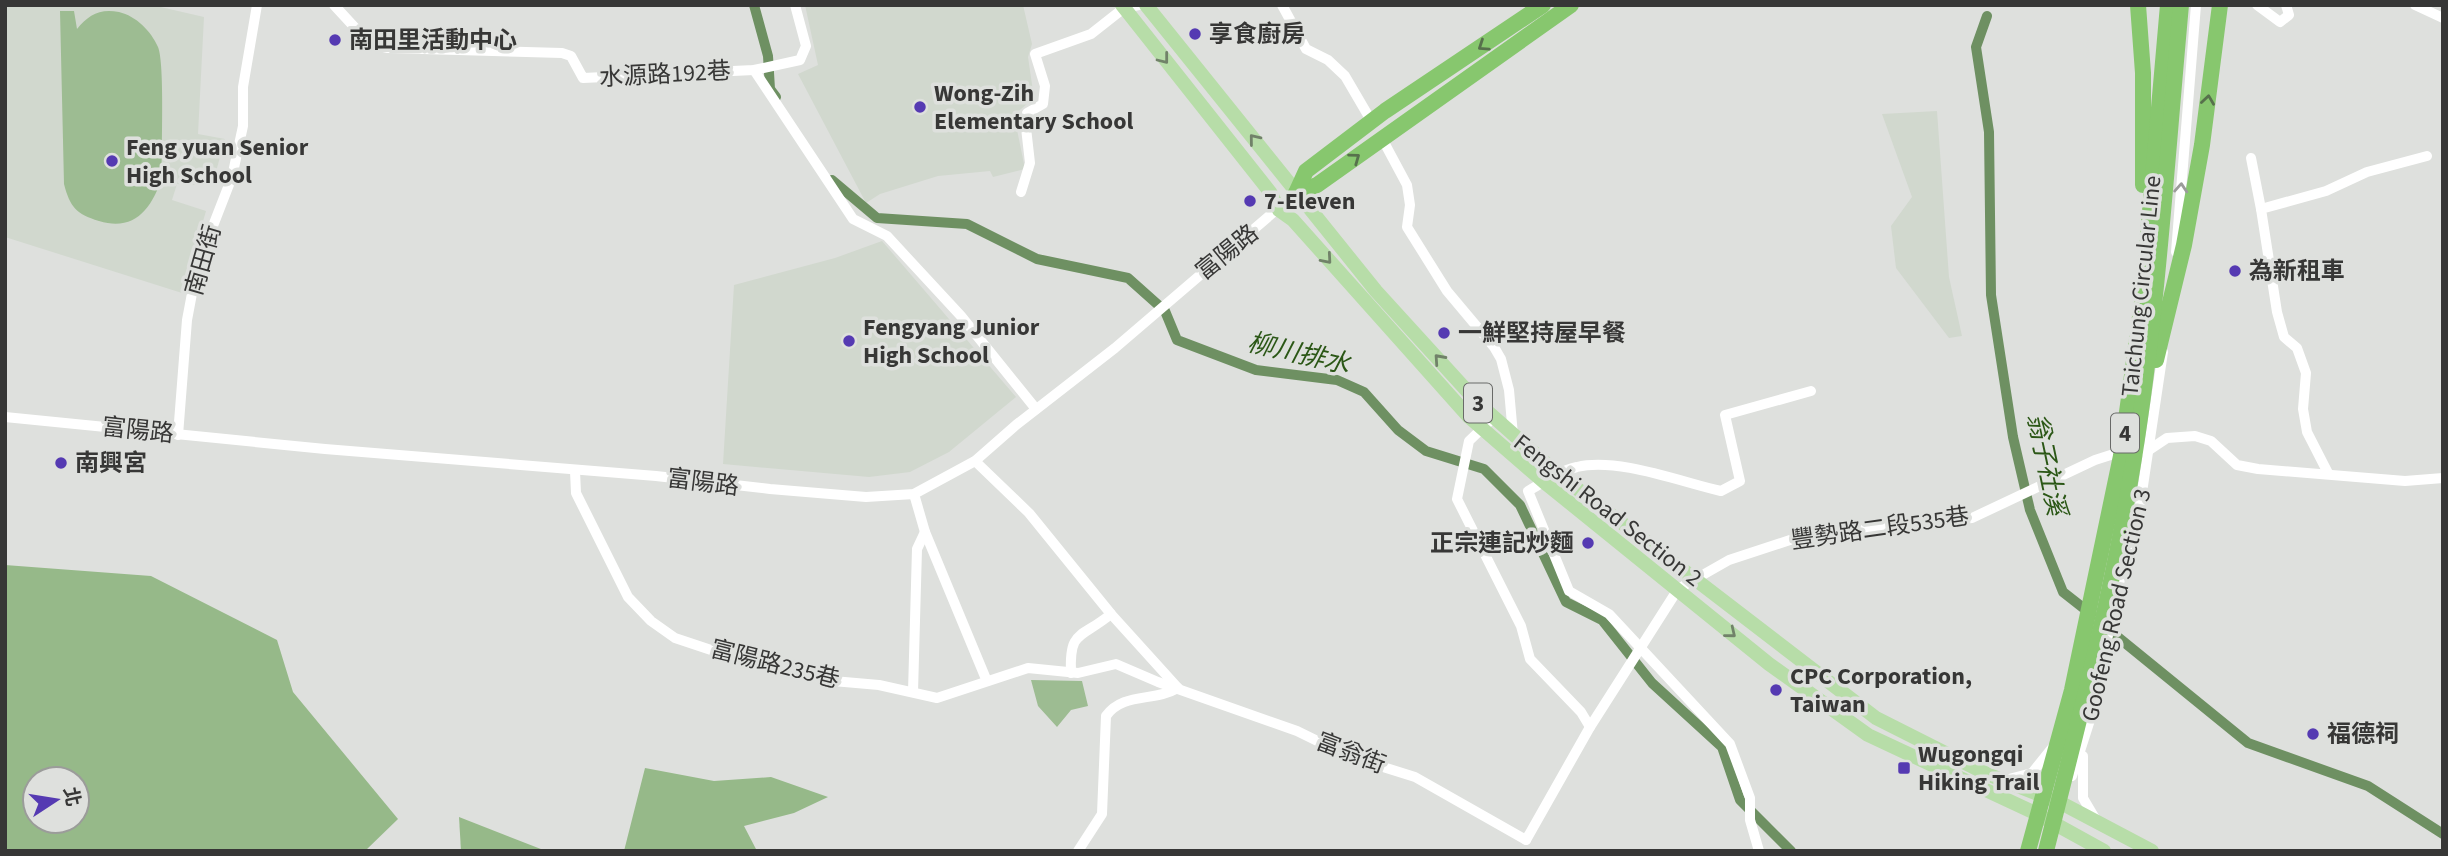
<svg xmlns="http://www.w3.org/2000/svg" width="2448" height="856" font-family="'Source Sans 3','Noto Sans TC',sans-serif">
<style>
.built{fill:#d1d8ce}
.green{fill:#9dbc92}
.forest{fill:#96b989;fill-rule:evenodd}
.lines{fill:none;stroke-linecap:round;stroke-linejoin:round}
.canal{stroke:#6e9062;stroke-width:10}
.minor{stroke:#fff;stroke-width:10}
.major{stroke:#b7dda8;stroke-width:14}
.highway{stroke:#87c76e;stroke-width:16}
.oneway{stroke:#57714c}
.oneway2{stroke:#718269}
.oneway3{stroke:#9b9b9a}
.poi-dot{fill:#553ab2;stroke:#dee0dd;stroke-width:2.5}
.labels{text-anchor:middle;stroke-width:7;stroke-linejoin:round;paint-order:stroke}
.shield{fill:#dee0dd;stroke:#696a68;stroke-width:2}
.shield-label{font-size:23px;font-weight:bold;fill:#373736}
.poi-label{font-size:24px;font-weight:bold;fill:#373736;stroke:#dee0dd;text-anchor:start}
.street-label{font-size:24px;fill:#373736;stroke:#dee0dd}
.water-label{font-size:26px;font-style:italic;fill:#2b5716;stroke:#dee0dd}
</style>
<rect width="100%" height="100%" fill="#dee0dd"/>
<g class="built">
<polygon points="5,5 152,5 204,17 198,134 225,139 212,186 177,184 172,200 206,211 182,293 5,237"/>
<polygon points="805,5 1023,5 1032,44 1028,57 1034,98 1014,115 1025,169 993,177 990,171 938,176 880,194 866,203 798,74 818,65"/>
<polygon points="1937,111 1949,277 1962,336 1949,338 1896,268 1891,226 1912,197 1882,114"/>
<polygon points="882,241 1016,397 949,452 910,472 869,477 723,464 734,285 835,258"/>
</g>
<g class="green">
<path d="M60,11H74L77,29C88,15 100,8 119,12C136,16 151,31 158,47C165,64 161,153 162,177C152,209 134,232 99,221C76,214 70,207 64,184Z"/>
<polygon points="1031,680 1082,681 1088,706 1071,710 1057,727 1038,706"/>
</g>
<g class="forest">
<path d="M5,565L151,576L277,640L293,692L398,819L365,851H5ZM35,779H77V821H35Z"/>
<polygon points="645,768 714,781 771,777 828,797 794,813 744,826 757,851 624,851"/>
<polygon points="459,817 546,851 461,851"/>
</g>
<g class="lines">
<g class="canal">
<polyline points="754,5 768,56 770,89 776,97"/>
<polyline points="1987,16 1976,47 1989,132 1991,295 2013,437 2030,510 2063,592 2091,614"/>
<polyline points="832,180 877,218 967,224 1037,259 1128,278 1165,311 1177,340 1256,370 1337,380 1364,392 1398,430 1426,451 1484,469 1520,505 1566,602 1602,620 1652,683 1722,747 1740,800 1791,851"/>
<polyline points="2103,625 2248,743 2368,786 2443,834"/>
</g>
<g class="minor">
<polyline points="334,5 370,44 388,48 562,53 571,56 583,78 754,70 800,60 806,46 795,5"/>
<polyline points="1282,5 1306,49 1328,60 1345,76 1369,117"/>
<polyline points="2257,5 2280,22 2289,15 2286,5"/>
<polyline points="2415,5 2443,18"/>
<polyline points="754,70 853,219 887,236 961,316 1036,409"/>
<polyline points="1385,144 1407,185 1410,205 1407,227 1447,291 1494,347 1501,359 1509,390 1513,435"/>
<polyline points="2251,158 2261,209"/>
<polyline points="1021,192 1030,163 1025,119 1027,113 1043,104 1045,86 1035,54 1091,34 1124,8 1139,5"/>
<polyline points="2176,252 2196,5"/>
<polyline points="5,417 325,449 656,476 770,489 866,497 914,494 975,461 1016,425 1115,348 1296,193"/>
<polyline points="1493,418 1469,441 1457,499 1521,626 1530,659 1581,712 1590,727"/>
<polyline points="178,435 187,320 197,267 232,177 243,126 243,87 257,5"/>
<polyline points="975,461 1029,513 1111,614 1178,688"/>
<polyline points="575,471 576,493 628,597 651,621 675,638 732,657 833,681 879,685 937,698 1028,668 1078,673 1116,664 1158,682 1297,731 1348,756 1415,777 1526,840"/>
<polyline points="2328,473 2307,432 2303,409 2306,373 2297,348 2284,337 2277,312 2261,209 2326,191 2367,172 2427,156"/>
<polyline points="914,494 925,532 986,679"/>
<path d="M1071,673C1069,629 1081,639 1111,614"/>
<polyline points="913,692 917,549 925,532"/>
<polyline points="2083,756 2083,798 2096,820"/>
<polyline points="2072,776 2090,720 2120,579 2134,546 2163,352"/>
<polyline points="2005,780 2032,773 2052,748"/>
<polyline points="1526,840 1590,727 1678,589 1729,560 1799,537 1972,518 2095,460 2120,452 2149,450 2167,438 2195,436 2211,441 2237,465 2258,469 2405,481 2443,478"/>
<path d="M1078,851L1102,814L1106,716C1123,692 1154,702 1178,688"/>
<path d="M1759,851L1750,820V798L1730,744L1609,614L1569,591L1528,491C1544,482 1559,471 1577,467C1617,457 1681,482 1721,491L1740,481L1725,415L1811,391"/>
</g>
<g class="major">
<polyline points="1122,5 1270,192 1279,210 1293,220 1469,417 1544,482 1769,664 1868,735 2037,814 2104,851"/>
<polyline points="1146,5 1376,291 1479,404 1558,474 1876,718 1987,774 2063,804 2152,851"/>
</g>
<g class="highway">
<polyline points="2138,5 2143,73 2143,185"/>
<polyline points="1296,193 1317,185 1571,5"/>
<polyline points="1296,193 1306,171 1385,111 1543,5"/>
<polyline points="2156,360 2184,245 2202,145 2220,5"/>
<polyline points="2028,851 2072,690 2121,456 2142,302 2168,5"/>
<path d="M2046,851C2079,721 2113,591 2134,458C2158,308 2167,156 2181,5"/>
</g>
</g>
<defs><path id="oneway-chevron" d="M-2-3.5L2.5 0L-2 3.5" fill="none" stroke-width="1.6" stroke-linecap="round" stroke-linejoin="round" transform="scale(1.75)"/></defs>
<g class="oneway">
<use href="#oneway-chevron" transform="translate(1483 46) rotate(146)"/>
<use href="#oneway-chevron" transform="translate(2208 100) rotate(-82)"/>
<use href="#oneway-chevron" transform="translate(1355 158) rotate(-36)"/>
</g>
<g class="oneway2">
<use href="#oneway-chevron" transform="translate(1164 59) rotate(52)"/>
<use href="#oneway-chevron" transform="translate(1254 139) rotate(-129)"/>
<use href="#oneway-chevron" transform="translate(1327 259) rotate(49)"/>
<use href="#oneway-chevron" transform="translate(1439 359) rotate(-132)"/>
<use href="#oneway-chevron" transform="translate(1731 633) rotate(39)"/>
</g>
<use class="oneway3" href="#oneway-chevron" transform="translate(2181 188) rotate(-86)"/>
<g class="poi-dot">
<circle cx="1195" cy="34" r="7"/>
<circle cx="335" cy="40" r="7"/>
<circle cx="920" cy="107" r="7"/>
<circle cx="112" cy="161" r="7"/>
<circle cx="1250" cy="201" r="7"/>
<circle cx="2235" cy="271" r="7"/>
<circle cx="1444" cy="333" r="7"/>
<circle cx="849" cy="341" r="7"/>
<circle cx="61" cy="463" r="7"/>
<circle cx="1588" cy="543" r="7"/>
<circle cx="1776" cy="690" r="7"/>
<circle cx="2313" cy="734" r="7"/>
<rect x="1897" y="761" width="14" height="14" rx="3.5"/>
</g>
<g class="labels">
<g class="shield">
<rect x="1464" y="383.5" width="28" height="39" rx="5"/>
<rect x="2111" y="413.5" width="28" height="39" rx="5"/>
</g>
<g class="shield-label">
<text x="1478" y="411">3</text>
<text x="2125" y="441">4</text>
</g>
<g class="poi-label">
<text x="1209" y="42">享食廚房</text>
<text x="349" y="48">南田里活動中心</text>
<text x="934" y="101">Wong-Zih<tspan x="934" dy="28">Elementary School</tspan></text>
<text x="126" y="155">Feng yuan Senior<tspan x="126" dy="28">High School</tspan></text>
<text x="1264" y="209">7-Eleven</text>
<text x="2249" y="279">為新租車</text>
<text x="863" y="335">Fengyang Junior<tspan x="863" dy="28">High School</tspan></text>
<text x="1458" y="341">一鮮堅持屋早餐</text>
<text x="75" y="471">南興宮</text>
<text x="1574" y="551" text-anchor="end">正宗連記炒麵</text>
<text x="1790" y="684">CPC Corporation,<tspan x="1790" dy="28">Taiwan</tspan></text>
<text x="2327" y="742">福德祠</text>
<text x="1918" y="762">Wugongqi<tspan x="1918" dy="28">Hiking Trail</tspan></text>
</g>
<g class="street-label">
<text transform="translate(665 74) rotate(-3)" y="8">水源路192巷</text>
<text transform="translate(1227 252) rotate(-39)" y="8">富陽路</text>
<text transform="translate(203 260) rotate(-74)" y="8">南田街</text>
<text transform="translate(2141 286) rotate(-84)" y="8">Taichung Circular Line</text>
<text transform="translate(138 430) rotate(6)" y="8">富陽路</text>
<text transform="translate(703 482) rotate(7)" y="8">富陽路</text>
<text transform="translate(1608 510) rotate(38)" y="8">Fengshi Road Section 2</text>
<text transform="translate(1880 528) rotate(-8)" y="8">豐勢路二段535巷</text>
<text transform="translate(2116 605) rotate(-77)" y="8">Goofeng Road Section 3</text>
<text transform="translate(775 664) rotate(14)" y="8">富陽路235巷</text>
<text transform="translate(1351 753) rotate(21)" y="8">富翁街</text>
</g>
<g class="water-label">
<text transform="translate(1299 353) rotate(13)" y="9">柳川排水</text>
<text transform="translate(2047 464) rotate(78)" y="9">翁子社溪</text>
</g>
</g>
<rect width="2448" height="856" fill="none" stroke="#373736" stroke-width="14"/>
<g transform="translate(56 800) rotate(78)"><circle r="33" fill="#dee0dd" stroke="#9b9c9a" stroke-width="2"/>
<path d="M0-5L12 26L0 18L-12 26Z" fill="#553ab2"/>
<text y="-10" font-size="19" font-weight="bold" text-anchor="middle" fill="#373736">北</text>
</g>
</svg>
